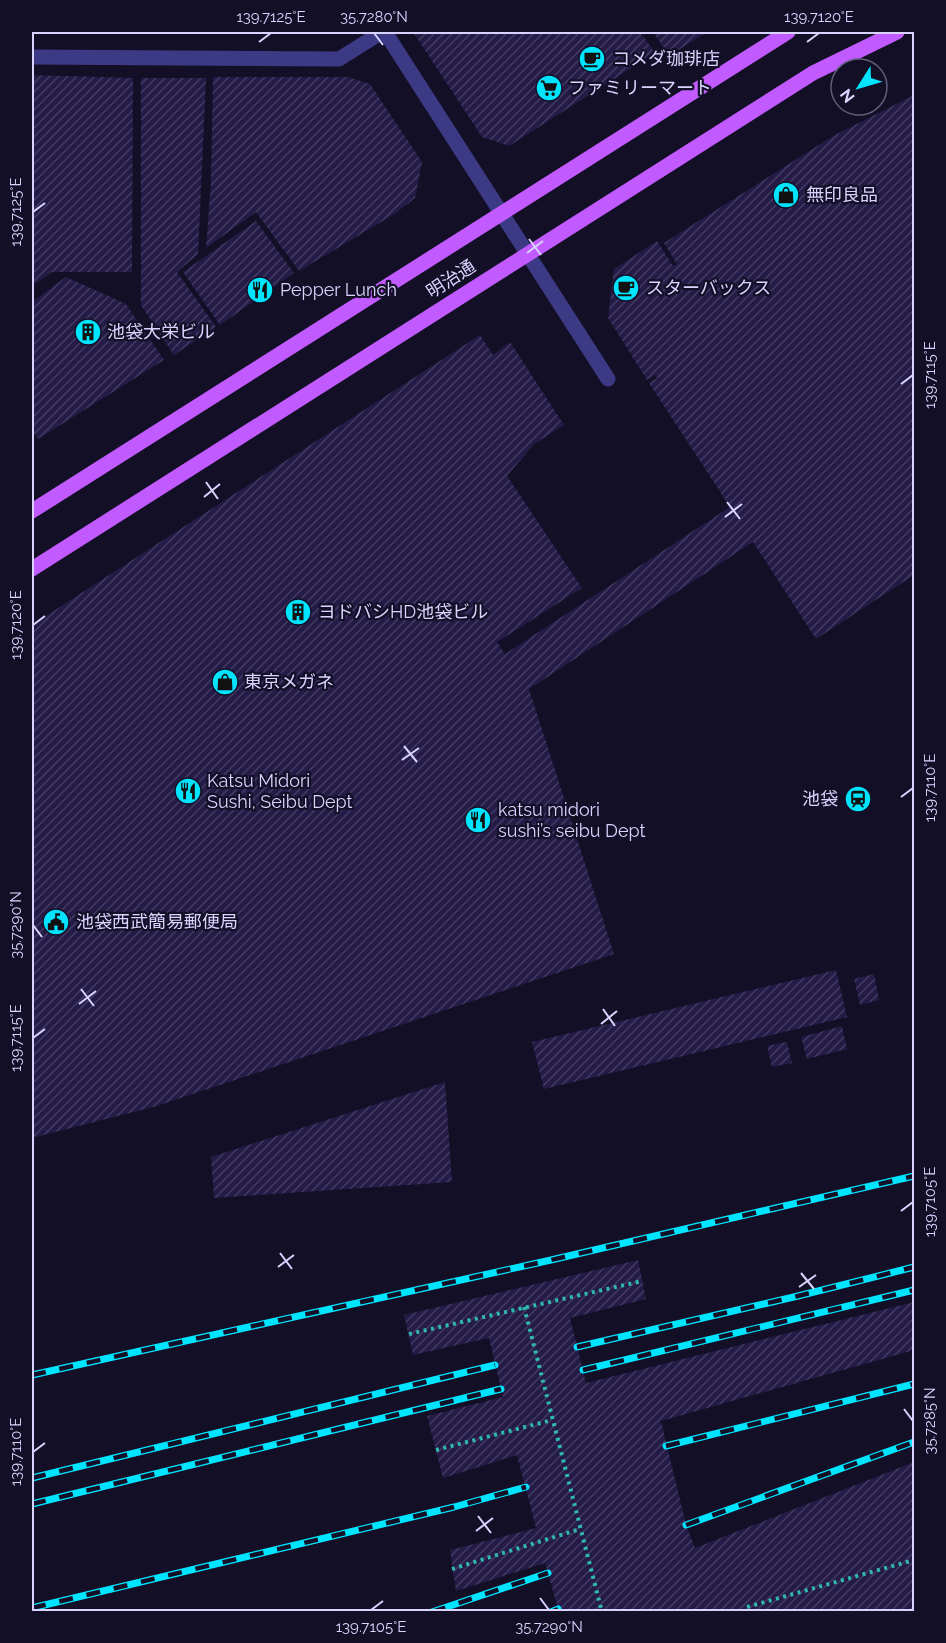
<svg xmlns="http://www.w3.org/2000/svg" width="946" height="1643" font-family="Raleway,'Noto Sans JP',sans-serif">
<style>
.building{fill:url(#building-hatch)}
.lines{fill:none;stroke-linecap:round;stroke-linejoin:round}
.path{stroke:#2fb8b0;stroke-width:4;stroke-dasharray:3 4.5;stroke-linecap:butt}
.minor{stroke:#3d3a85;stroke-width:15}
.major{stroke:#c25bff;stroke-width:15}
.rail-casing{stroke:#00e5ff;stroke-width:7}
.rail{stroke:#130f26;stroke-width:4.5;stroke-dasharray:14;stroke-linecap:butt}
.ticks{fill:none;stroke:#d9d4ff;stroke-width:2}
.labels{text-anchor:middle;stroke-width:4.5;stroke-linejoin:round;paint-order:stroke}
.poi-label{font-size:18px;fill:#d9d4ff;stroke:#130f26;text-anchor:start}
.street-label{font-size:18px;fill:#d9d4ff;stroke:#130f26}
.neatline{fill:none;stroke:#d9d4ff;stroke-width:2}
.ticks-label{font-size:15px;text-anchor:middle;fill:#d9d4ff}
</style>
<defs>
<pattern id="building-hatch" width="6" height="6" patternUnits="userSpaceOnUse" patternTransform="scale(1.5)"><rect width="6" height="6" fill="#241b47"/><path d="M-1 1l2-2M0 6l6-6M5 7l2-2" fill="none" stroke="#433b63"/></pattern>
</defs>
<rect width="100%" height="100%" fill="#130f26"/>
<g class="building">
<rect x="32" y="32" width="106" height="2"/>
<polygon points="165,32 190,32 190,33 165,34"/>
<polygon points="413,32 640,32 655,53 509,146 482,137"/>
<polygon points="653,32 707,32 669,56"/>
<polygon points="32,75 133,78 132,272 52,272 32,286"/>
<polygon points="213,77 348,77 370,84 422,162 415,198 393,215 299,271 256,212 206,248 211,182"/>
<polygon points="141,78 206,78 198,254 177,272 216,327 174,355 141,305"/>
<polygon points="914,95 914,575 816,639 753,542 529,689 614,954 157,1106 32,1138 32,625 480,335 493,355 510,342 564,425 534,444 507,476 582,588 497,642 505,654 730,507 649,383 657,378 655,375 647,380 608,318 614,269 657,241 673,266 677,264 664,243 833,136"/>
<polygon points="256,221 294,273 220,325 183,272"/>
<polygon points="66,277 126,304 164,360 38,439 32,431 32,302"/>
<polygon points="836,970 847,1017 544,1089 532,1042"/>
<polygon points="874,974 879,1000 860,1005 854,979"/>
<polygon points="842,1026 847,1049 807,1059 801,1037"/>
<polygon points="787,1042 792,1063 772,1067 767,1046"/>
<polygon points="445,1082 452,1182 214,1198 211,1157"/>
<polygon points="638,1260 646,1299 570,1318 586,1383 914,1302 914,1350 661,1421 686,1525 695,1548 914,1462 914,1612 559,1612 545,1563 456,1591 450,1550 536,1528 517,1455 443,1478 427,1416 503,1397 489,1338 413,1355 404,1315"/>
</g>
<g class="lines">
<g class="path">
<polyline points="524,1307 602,1612"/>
<polyline points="409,1334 642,1281"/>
<polyline points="436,1450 552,1420"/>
<polyline points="452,1569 580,1529"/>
<polyline points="747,1607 914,1560"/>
</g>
<g class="minor">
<polyline points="385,32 608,379"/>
<polyline points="32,57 339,59 382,32"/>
</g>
<g class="major">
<polyline points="32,511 788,32"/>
<polyline points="32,569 813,73 897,32"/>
</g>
<defs>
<g id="rail">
<polyline points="577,1347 798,1296 914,1267"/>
<polyline points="583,1370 914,1290"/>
<polyline points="32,1375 551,1260 914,1176"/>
<polyline points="666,1446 914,1384"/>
<polyline points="32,1478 495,1365"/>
<polyline points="32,1504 501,1389"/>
<polyline points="686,1525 914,1442"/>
<polyline points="32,1608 454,1507 526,1487"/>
<polyline points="432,1612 548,1573"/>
<polyline points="551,1612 558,1609"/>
</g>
</defs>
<use href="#rail" class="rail-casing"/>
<use href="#rail" class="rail"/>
</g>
<path class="ticks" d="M374,33L383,45M259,42L271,33M807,42L819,33M33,212L45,203M529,239L541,255M527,253L543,241M901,384L913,375M206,482L218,499M204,497L220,484M727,502L740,519M725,517L742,504M33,625L45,616M404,746L417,762M402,760L419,748M901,797L913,788M33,925L42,937M81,989L94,1006M79,1004L96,991M603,1009L615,1026M601,1024L617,1011M33,1038L45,1029M901,1211L913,1202M280,1253L292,1269M278,1267L294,1255M801,1273L814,1289M799,1287L816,1275M904,1409L913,1421M33,1452L45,1443M478,1516L491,1533M476,1531L493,1518M540,1598L549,1610M371,1610L383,1601"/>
<defs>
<symbol id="cafe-disc" viewBox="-11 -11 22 22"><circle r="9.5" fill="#00e5ff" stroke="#130f26"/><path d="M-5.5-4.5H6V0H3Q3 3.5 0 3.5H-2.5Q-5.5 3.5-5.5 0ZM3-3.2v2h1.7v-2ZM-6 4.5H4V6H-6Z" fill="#111"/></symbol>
<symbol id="supermarket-disc" viewBox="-11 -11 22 22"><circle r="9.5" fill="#00e5ff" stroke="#130f26"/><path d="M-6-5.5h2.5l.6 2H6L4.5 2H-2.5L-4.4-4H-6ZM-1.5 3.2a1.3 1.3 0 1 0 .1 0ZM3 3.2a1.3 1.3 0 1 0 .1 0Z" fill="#111"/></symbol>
<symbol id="shop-disc" viewBox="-11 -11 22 22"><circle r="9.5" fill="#00e5ff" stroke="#130f26"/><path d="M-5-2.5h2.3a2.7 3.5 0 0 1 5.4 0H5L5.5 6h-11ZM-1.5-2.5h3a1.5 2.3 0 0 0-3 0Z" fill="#111"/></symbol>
<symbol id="restaurant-disc" viewBox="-11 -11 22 22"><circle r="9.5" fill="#00e5ff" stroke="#130f26"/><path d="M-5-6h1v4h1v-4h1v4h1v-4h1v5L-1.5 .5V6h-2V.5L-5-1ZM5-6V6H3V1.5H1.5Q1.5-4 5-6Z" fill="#111"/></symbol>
<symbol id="building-disc" viewBox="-11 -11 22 22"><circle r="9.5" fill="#00e5ff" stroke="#130f26"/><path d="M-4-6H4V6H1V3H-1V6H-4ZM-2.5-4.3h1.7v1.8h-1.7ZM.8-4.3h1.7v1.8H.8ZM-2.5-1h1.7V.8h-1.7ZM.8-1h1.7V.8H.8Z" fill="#111"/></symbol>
<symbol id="station-disc" viewBox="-11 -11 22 22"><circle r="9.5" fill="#00e5ff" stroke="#130f26"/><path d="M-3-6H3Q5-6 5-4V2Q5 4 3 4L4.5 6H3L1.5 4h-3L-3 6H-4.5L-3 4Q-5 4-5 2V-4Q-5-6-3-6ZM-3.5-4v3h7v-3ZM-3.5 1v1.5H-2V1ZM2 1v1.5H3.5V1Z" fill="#111"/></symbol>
<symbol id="civic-disc" viewBox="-11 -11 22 22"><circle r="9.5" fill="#00e5ff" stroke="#130f26"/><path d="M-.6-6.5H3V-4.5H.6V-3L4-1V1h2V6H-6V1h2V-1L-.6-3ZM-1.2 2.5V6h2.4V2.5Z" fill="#111"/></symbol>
</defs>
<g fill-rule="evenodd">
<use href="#cafe-disc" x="577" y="44" width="30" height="30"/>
<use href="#supermarket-disc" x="534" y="73" width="30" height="30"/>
<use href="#shop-disc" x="771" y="180" width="30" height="30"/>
<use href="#cafe-disc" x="611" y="273" width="30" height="30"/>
<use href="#restaurant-disc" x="245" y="275" width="30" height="30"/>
<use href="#building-disc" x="73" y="317" width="30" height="30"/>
<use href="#building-disc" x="283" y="597" width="30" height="30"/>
<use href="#shop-disc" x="210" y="667" width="30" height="30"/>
<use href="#restaurant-disc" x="173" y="776" width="30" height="30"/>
<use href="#station-disc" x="843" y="784" width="30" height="30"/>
<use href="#restaurant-disc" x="463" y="805" width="30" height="30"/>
<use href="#civic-disc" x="41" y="907" width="30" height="30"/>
</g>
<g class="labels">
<g class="poi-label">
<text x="612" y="65">コメダ珈琲店</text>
<text x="568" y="94">ファミリーマート</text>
<text x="806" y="201">無印良品</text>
<text x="646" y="294">スターバックス</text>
<text x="280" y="296">Pepper Lunch</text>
<text x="107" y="338">池袋大栄ビル</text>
<text x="318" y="618">ヨドバシHD池袋ビル</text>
<text x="244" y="688">東京メガネ</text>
<text x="207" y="787">Katsu Midori<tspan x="207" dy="21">Sushi, Seibu Dept</tspan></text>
<text x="838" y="805" text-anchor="end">池袋</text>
<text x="498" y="816">katsu midori<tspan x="498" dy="21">sushi’s seibu Dept</tspan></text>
<text x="76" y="928">池袋西武簡易郵便局</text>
</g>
<g class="street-label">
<text transform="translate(451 279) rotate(-33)" y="6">明治通</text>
</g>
</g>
<rect width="946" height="1643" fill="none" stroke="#130f26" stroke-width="66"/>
<g transform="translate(859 87) rotate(233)"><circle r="28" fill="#130f26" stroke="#625e7d" stroke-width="1.5"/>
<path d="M0-4.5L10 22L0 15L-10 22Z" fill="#00e5ff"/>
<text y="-9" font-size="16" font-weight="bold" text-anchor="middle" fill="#d9d4ff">N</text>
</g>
<rect x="33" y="33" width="880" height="1577" class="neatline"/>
<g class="ticks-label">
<text x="271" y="22">139.7125°E</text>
<text x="374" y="22">35.7280°N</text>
<text x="819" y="22">139.7120°E</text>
<text transform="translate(16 212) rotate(-90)" y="5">139.7125°E</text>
<text transform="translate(930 375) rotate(-90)" y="5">139.7115°E</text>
<text transform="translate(16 625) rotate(-90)" y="5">139.7120°E</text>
<text transform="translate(930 788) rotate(-90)" y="5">139.7110°E</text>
<text transform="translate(16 925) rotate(-90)" y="5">35.7290°N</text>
<text transform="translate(16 1038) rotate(-90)" y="5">139.7115°E</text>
<text transform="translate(930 1202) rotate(-90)" y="5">139.7105°E</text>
<text transform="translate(930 1421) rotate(-90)" y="5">35.7285°N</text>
<text transform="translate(16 1452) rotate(-90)" y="5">139.7110°E</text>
<text x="371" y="1632">139.7105°E</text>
<text x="549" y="1632">35.7290°N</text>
</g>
</svg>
